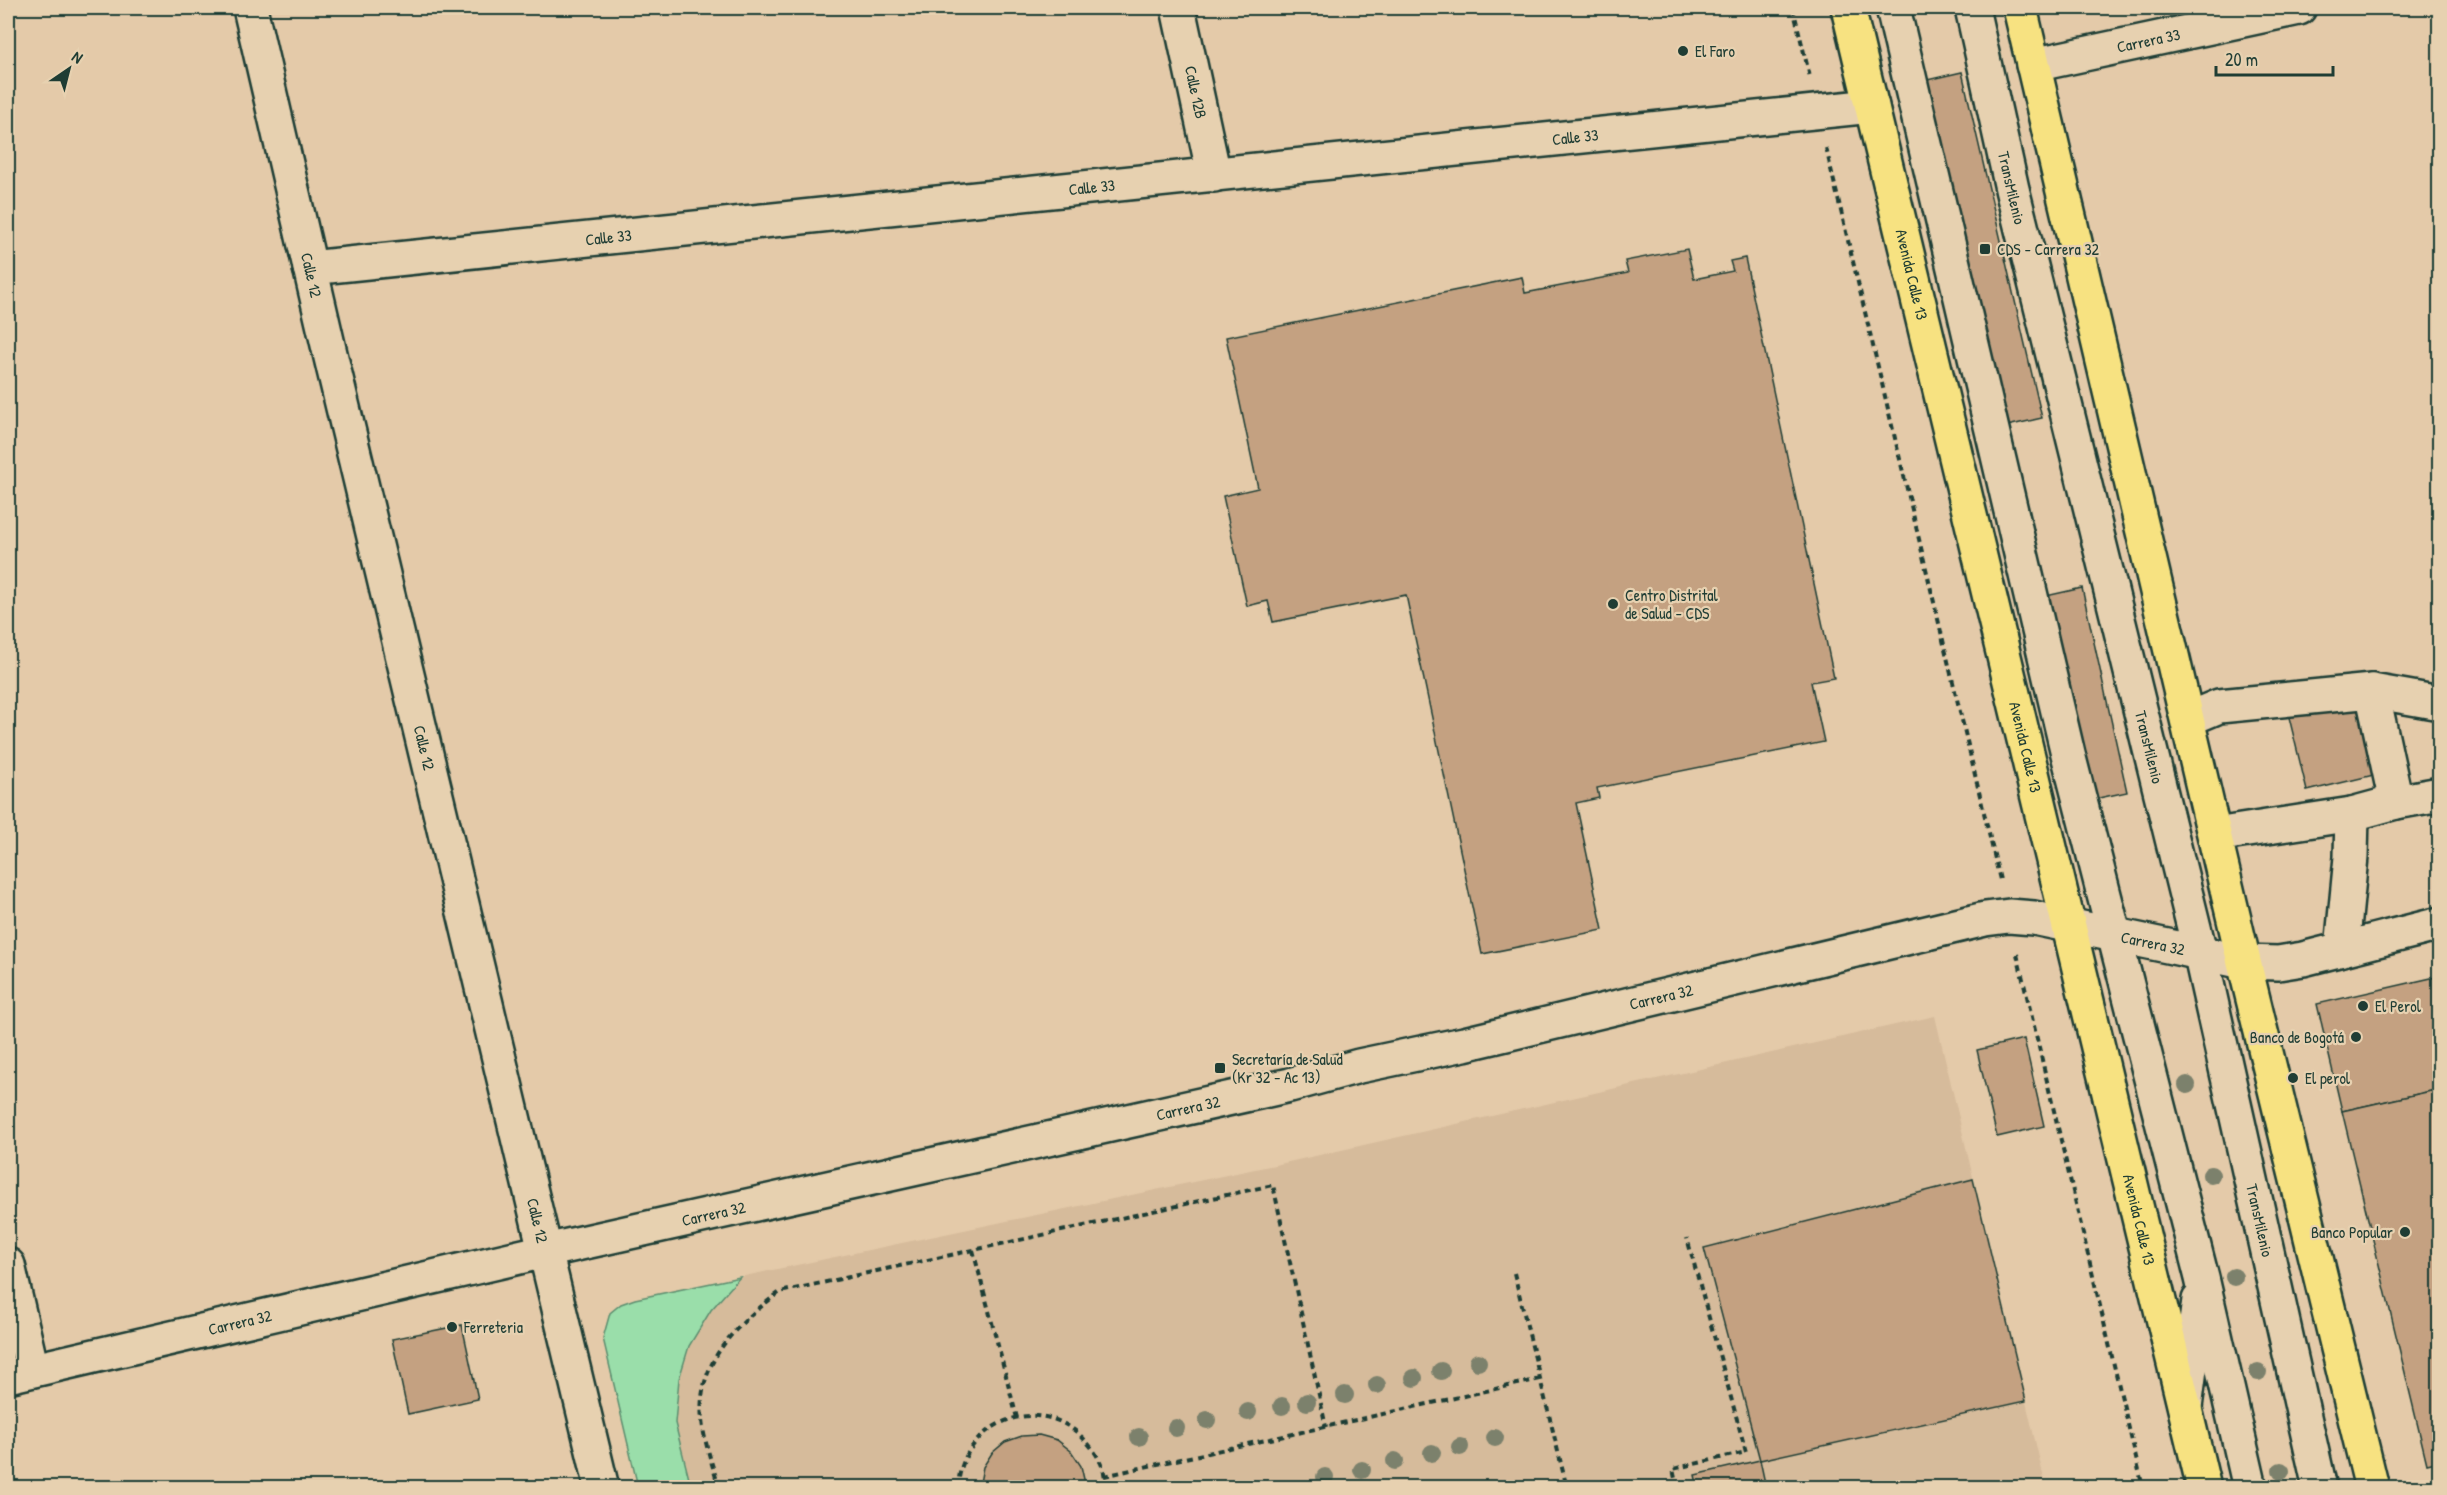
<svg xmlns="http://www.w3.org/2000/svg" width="2447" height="1495" font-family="'Patrick Hand',sans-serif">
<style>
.built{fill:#d6bb9b}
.green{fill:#9adeaa;stroke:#5c8e6f;stroke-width:1.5}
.building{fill:#c4a181;stroke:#1f3d34;stroke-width:1.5}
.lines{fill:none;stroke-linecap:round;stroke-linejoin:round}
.minor-casing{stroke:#1f3d34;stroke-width:38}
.major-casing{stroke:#1f3d34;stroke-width:38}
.path{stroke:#1f3d34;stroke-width:4;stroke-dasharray:6 4.5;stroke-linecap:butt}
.minor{stroke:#e7d1b0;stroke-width:33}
.major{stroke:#f7e281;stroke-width:33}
.tree{fill:#7b816c}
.poi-dot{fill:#1f3d34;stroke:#e7d1b0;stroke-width:2}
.labels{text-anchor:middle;stroke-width:4.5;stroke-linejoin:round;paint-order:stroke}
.street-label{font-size:16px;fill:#1f3d34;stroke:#e7d1b0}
.poi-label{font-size:16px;fill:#1f3d34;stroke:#e7d1b0;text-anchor:start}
</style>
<rect width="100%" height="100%" fill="#e4caa9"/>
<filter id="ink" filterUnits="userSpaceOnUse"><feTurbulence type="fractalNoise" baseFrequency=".0167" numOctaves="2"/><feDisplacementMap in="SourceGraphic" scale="12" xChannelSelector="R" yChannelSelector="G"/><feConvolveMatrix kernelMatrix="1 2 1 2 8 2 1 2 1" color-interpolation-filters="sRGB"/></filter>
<g filter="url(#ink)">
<polygon class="built" points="1935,1016 2046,1487 638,1487 603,1338 610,1313 621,1304 635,1299 1284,1163"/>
<polygon class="green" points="740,1277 711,1310 689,1346 679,1379 675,1423 691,1487 638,1487 603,1338 610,1313 621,1304 635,1299"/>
<g class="building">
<polygon points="1962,72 2042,418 2007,426 1927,80"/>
<polygon points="1687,249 1694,279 1733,271 1730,261 1745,258 1834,678 1811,682 1824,742 1597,788 1599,798 1576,803 1603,930 1482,954 1406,595 1273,622 1268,601 1247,606 1223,496 1258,488 1226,337 1522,277 1525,293 1628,273 1625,261"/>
<polygon points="2082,588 2127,792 2094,799 2046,596"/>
<polygon points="2364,696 2382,773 2307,791 2288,713"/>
<polygon points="2440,976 2440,1089 2342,1111 2317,1004"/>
<polygon points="2024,1039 2044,1126 1997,1137 1977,1050"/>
<polygon points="2440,1089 2440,1461 2427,1464 2342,1111"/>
<polygon points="1973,1179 2026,1401 1760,1460 1704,1248"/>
<polygon points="462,1325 478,1399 408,1414 392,1339"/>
<polygon points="1039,1435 1057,1440 1071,1451 1081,1466 1086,1488 979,1488 983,1467 992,1453 1005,1442 1022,1436"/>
<polygon points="1760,1460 1766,1488 1698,1488 1695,1475"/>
</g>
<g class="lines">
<defs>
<g id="minor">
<path id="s1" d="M250,8L328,345L602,1488"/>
<path id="s2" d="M1178,8L1214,175"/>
<polyline points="1893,8 2068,754 2202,1278 2250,1488"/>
<path id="s3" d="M1972,8L2012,189L2200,952L2320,1488"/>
<path id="s4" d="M2033,65L2299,8"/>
<path id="s5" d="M310,268L1872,106"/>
<polyline points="2188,719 2219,706 2372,691 2440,703"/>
<polyline points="2396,802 2440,794"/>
<polyline points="2215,835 2352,814 2396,802 2372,691"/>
<polyline points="2342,949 2351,857 2352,814"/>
<polyline points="8,1265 32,1370"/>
<path id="s6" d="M8,1376L545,1251L1290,1085L1359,1066L1464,1044L1985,919L2009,916L2034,918L2244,962L2278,963L2303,959L2440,924"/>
<polyline points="2185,1407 2199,1300"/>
</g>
<g id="major">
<path id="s7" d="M1848,8L2204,1488"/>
<polyline points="2020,8 2244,962 2372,1488"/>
</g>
</defs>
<use href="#minor" class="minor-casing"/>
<use href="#major" class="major-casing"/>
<g class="path">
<polyline points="1793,8 1810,77"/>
<polyline points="1826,148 2000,880"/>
<polyline points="2017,954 2143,1488"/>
<polyline points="973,1250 1017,1418"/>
<polyline points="1514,1273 1567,1488"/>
<polyline points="1104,1476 1540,1379"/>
<path d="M719,1488C713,1466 704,1442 702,1420C696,1361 738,1323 780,1292L1273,1185L1326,1427"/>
<path d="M958,1488C960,1424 1038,1391 1083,1438C1091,1446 1100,1458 1103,1469C1105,1475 1105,1482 1106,1488"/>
<polyline points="1677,1488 1673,1469 1746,1452 1687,1238"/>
</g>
<use href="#minor" class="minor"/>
<use href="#major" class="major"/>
</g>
<g class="tree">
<circle cx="2187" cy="1085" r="9"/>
<circle cx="2211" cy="1175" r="9"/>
<circle cx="2234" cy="1277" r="9"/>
<circle cx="1478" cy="1362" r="9"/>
<circle cx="1441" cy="1371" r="9"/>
<circle cx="2258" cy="1372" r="9"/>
<circle cx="1414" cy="1378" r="9"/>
<circle cx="1377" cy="1385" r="9"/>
<circle cx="1345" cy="1395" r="9"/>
<circle cx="1307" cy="1402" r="9"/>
<circle cx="1282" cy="1406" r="9"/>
<circle cx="1248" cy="1412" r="9"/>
<circle cx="1207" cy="1420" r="9"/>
<circle cx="1176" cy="1428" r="9"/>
<circle cx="1139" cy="1437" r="9"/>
<circle cx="1495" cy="1438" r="9"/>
<circle cx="1460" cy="1447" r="9"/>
<circle cx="1432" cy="1453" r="9"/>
<circle cx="1395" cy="1461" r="9"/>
<circle cx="1362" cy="1470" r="9"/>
<circle cx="2281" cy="1471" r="9"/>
<circle cx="1325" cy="1477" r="9"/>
</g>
</g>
<g class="poi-dot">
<circle cx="1683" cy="51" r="6"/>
<rect x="1979" y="243" width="12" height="12" rx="3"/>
<circle cx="1613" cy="604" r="6"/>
<circle cx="2363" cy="1006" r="6"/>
<circle cx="2356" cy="1037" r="6"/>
<rect x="1214" y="1062" width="12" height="12" rx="3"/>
<circle cx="2293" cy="1078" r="6"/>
<circle cx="2405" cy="1232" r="6"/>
<circle cx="452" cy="1327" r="6"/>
</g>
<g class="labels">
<g class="street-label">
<text dy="6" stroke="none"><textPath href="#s4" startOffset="118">Carrera 33</textPath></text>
<text dy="6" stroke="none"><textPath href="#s2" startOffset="86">Calle 12B</textPath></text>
<text dy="6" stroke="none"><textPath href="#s5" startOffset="1272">Calle 33</textPath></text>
<text dy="6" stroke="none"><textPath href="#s3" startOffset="184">TransMilenio</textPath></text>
<text dy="6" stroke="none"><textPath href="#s5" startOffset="786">Calle 33</textPath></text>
<text dy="6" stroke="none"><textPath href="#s5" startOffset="300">Calle 33</textPath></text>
<text dy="6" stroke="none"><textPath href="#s1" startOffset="274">Calle 12</textPath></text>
<text dy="6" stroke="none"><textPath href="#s7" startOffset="274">Avenida Calle 13</textPath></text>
<text dy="6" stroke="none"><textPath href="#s7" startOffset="760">Avenida Calle 13</textPath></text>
<text dy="6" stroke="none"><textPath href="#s3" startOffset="760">TransMilenio</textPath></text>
<text dy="6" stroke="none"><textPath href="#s1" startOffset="760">Calle 12</textPath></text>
<text dy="6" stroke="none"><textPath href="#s6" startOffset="2200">Carrera 32</textPath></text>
<text dy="6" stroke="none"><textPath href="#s6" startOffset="1696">Carrera 32</textPath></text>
<text dy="6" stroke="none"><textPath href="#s6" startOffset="1210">Carrera 32</textPath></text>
<text dy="6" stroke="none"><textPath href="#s6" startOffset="724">Carrera 32</textPath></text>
<text dy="6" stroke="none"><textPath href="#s1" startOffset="1246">Calle 12</textPath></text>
<text dy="6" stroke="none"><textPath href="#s7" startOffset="1246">Avenida Calle 13</textPath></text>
<text dy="6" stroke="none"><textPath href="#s3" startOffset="1246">TransMilenio</textPath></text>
<text dy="6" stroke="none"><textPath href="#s6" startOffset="238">Carrera 32</textPath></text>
</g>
<g class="poi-label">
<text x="1695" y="57">El Faro</text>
<text x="1997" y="255">CDS - Carrera 32</text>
<text x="1625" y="601">Centro Distrital<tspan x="1625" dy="18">de Salud - CDS</tspan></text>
<text x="2375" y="1012">El Perol</text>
<text x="2344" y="1043" text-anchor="end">Banco de Bogotá</text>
<text x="1232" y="1065">Secretaría de Salud<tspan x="1232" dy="18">(Kr 32 - Ac 13)</tspan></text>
<text x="2305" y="1084">El perol</text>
<text x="2393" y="1238" text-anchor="end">Banco Popular</text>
<text x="464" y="1333">Ferreteria</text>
</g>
</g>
<rect width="2447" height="1495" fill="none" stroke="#e7d1b0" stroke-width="30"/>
<rect x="15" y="15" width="2417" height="1465" fill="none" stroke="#1f3d34" stroke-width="2" filter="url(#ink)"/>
<g transform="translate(69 69) rotate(35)" stroke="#e7d1b0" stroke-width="4.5" paint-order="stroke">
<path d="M0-4.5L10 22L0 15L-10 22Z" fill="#1f3d34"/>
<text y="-9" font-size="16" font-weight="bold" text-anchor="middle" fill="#1f3d34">N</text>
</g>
<path d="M2216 66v9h117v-9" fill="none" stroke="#1f3d34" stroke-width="3"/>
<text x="2225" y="66" font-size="18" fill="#1f3d34" stroke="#e7d1b0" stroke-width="4.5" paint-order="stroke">20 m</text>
</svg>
